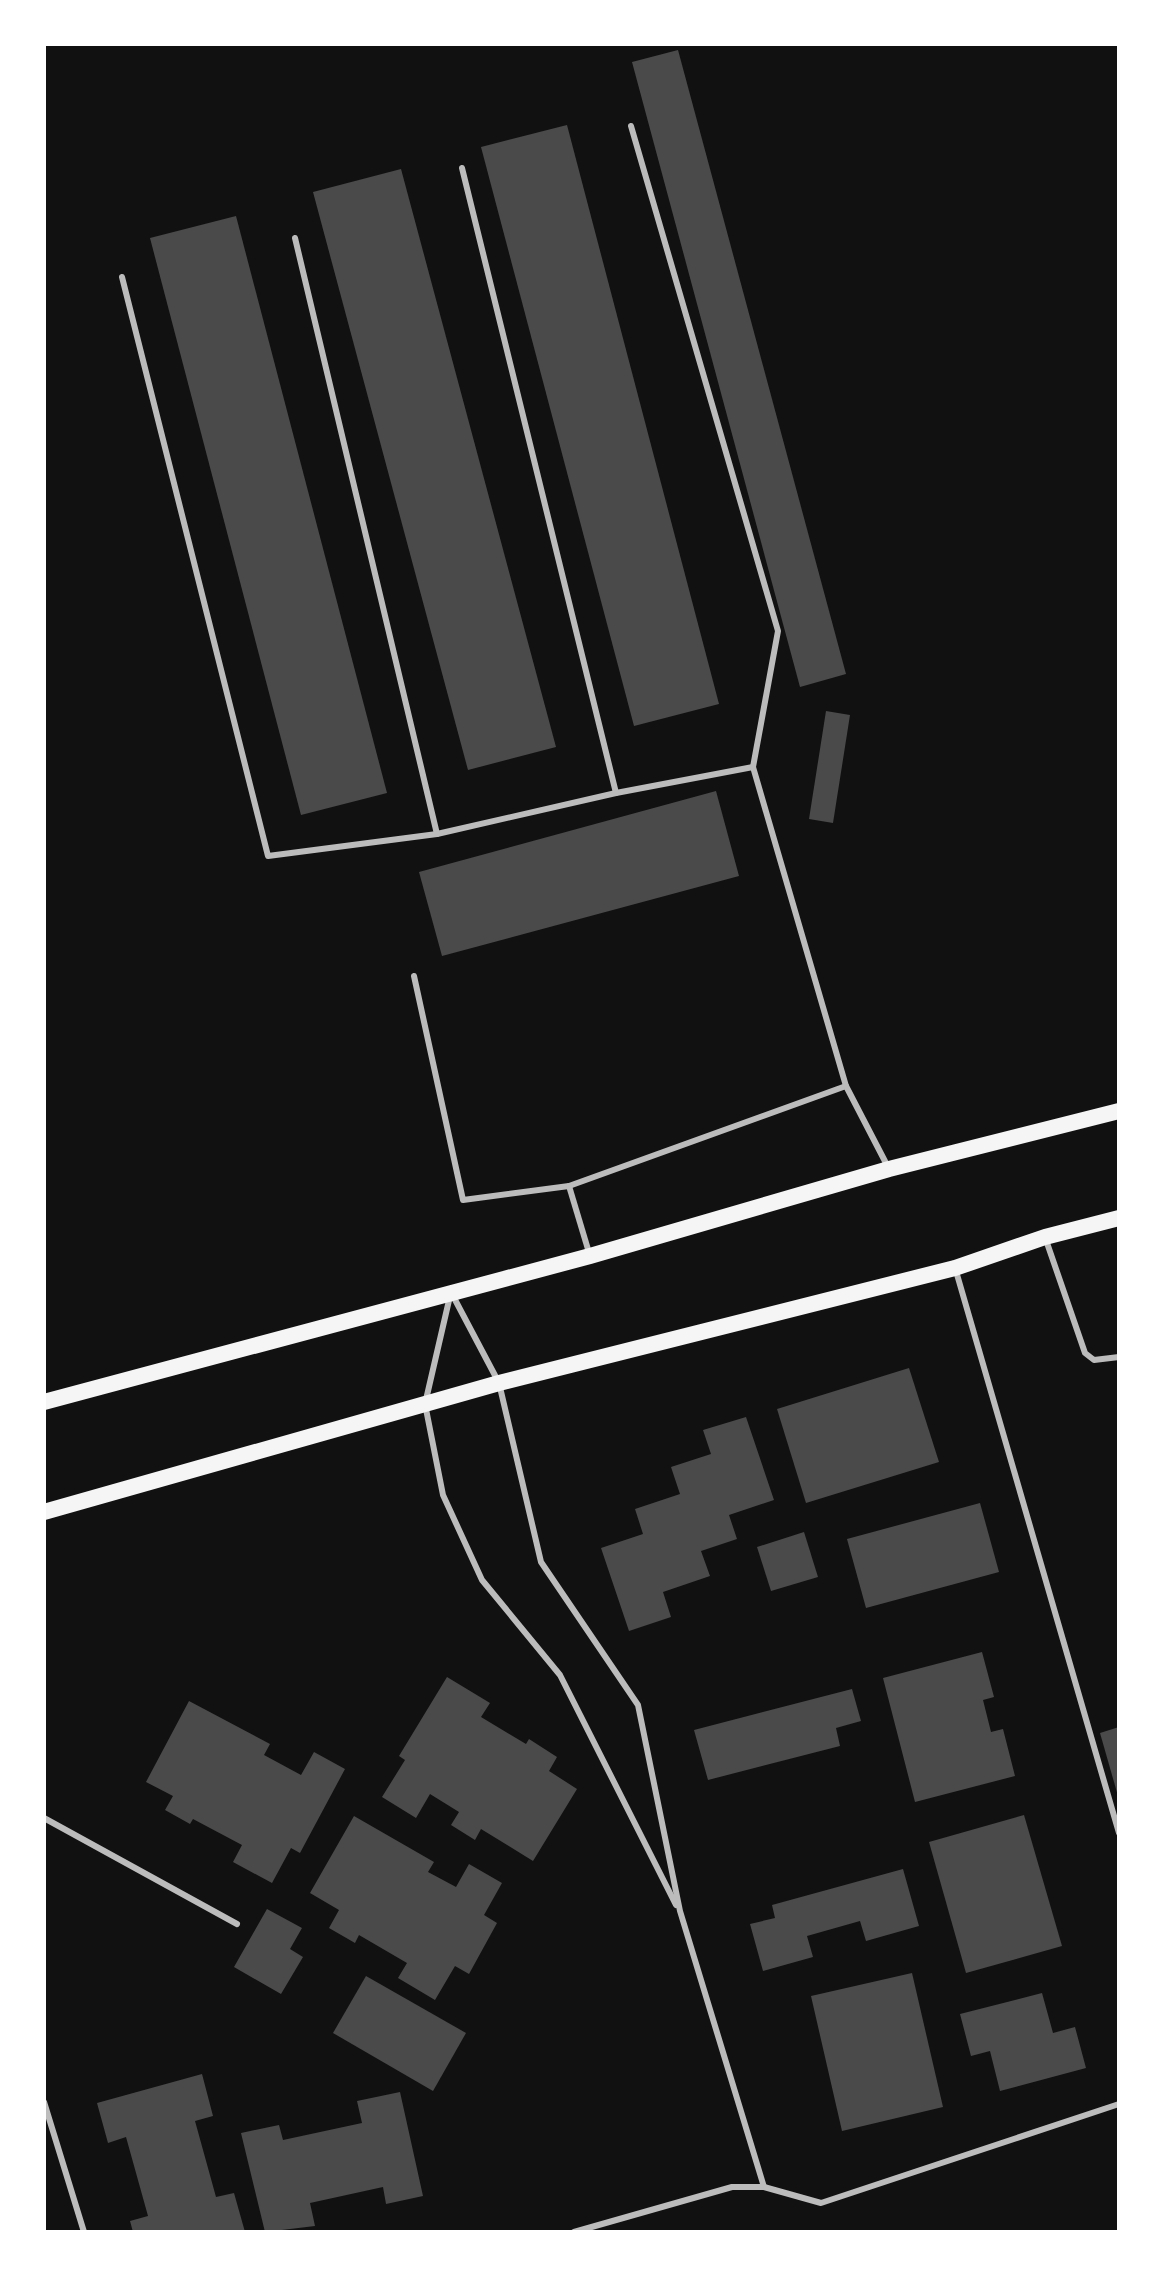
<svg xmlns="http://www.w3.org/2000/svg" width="1163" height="2276" font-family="'IBM Plex Serif',serif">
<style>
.building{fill:#4a4a4a}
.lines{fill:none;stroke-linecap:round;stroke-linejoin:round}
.service{stroke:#bcbcbc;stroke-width:6}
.secondary{stroke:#f5f5f5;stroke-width:16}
</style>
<rect width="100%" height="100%" fill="#111"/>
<g class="building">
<polygon points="678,50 846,674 800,687 632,62"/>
<polygon points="567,125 719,704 634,726 481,147"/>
<polygon points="401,169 556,747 468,770 313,192"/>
<polygon points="236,216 387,793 301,815 150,238"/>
<polygon points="826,711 850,715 833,823 809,819"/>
<polygon points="716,791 739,876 442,956 419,872"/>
<polygon points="909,1368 939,1462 806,1503 777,1409"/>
<polygon points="746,1417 774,1500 729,1515 737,1539 701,1551 710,1576 663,1592 671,1617 629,1631 601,1548 643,1534 635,1509 680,1494 671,1467 711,1454 703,1430"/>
<polygon points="980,1503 999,1572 866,1608 847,1539"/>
<polygon points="804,1532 818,1577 771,1591 757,1547"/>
<polygon points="982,1652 994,1697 983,1700 991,1732 1003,1729 1015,1776 915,1802 883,1678"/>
<polygon points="447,1677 490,1703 481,1717 526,1744 529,1739 557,1757 549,1771 577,1789 533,1861 481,1829 475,1840 451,1825 459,1812 430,1794 416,1818 382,1797 405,1760 399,1756"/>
<polygon points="852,1689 861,1721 836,1728 840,1746 708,1780 694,1730"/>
<polygon points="189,1701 270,1744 264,1755 301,1775 314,1752 345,1769 300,1853 291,1848 272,1883 233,1862 242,1845 193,1819 190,1824 165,1810 173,1796 146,1782"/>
<polygon points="1119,1727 1119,1796 1118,1796 1100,1733"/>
<polygon points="1024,1815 1062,1946 966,1973 929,1842"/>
<polygon points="354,1816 434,1862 428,1872 456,1887 469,1864 502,1883 484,1915 497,1923 469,1974 455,1966 435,2000 398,1978 407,1963 359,1935 355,1943 329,1928 339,1910 310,1893"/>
<polygon points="903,1869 919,1926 866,1941 860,1921 807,1936 813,1957 763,1971 750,1924 775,1918 772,1905"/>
<polygon points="267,1909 302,1928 290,1949 303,1957 281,1994 234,1967"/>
<polygon points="912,1973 943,2107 842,2131 811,1996"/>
<polygon points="366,1976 466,2033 433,2091 333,2033"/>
<polygon points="1042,1993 1053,2033 1075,2027 1086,2068 1000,2091 990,2051 971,2056 960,2014"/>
<polygon points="202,2074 213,2116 195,2121 216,2197 234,2193 245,2232 133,2232 130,2221 148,2216 126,2137 108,2143 97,2103"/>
<polygon points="400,2092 423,2196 386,2204 383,2187 310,2203 315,2226 265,2232 241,2133 279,2125 283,2140 362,2123 357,2101"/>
</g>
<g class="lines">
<g class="service">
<polyline points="631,126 778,631 753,767 846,1086 889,1169"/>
<polyline points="462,168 616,793"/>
<polyline points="295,238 437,834"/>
<polyline points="122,277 268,856 437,834 616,793 753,767"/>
<polyline points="414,976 463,1200 569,1186 846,1086"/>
<polyline points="569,1186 590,1256"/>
<polyline points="1046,1240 1085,1353 1094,1360 1119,1357"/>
<polyline points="956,1271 1119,1833"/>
<polyline points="452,1294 499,1383 541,1562 638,1705 680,1911 764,2187 732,2187 574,2232"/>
<polyline points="450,1296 425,1404 443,1495 482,1580 560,1675 676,1905"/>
<polyline points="44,1818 237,1924"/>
<polyline points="44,2102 84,2232"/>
<polyline points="764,2187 821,2203 1119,2104"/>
</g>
<g class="secondary">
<polyline points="44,1402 590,1256 889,1169 1119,1111"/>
<polyline points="44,1512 499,1383 955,1268 1045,1237 1119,1218"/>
</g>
</g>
<rect width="1163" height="2276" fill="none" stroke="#ffffff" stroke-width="92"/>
</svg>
